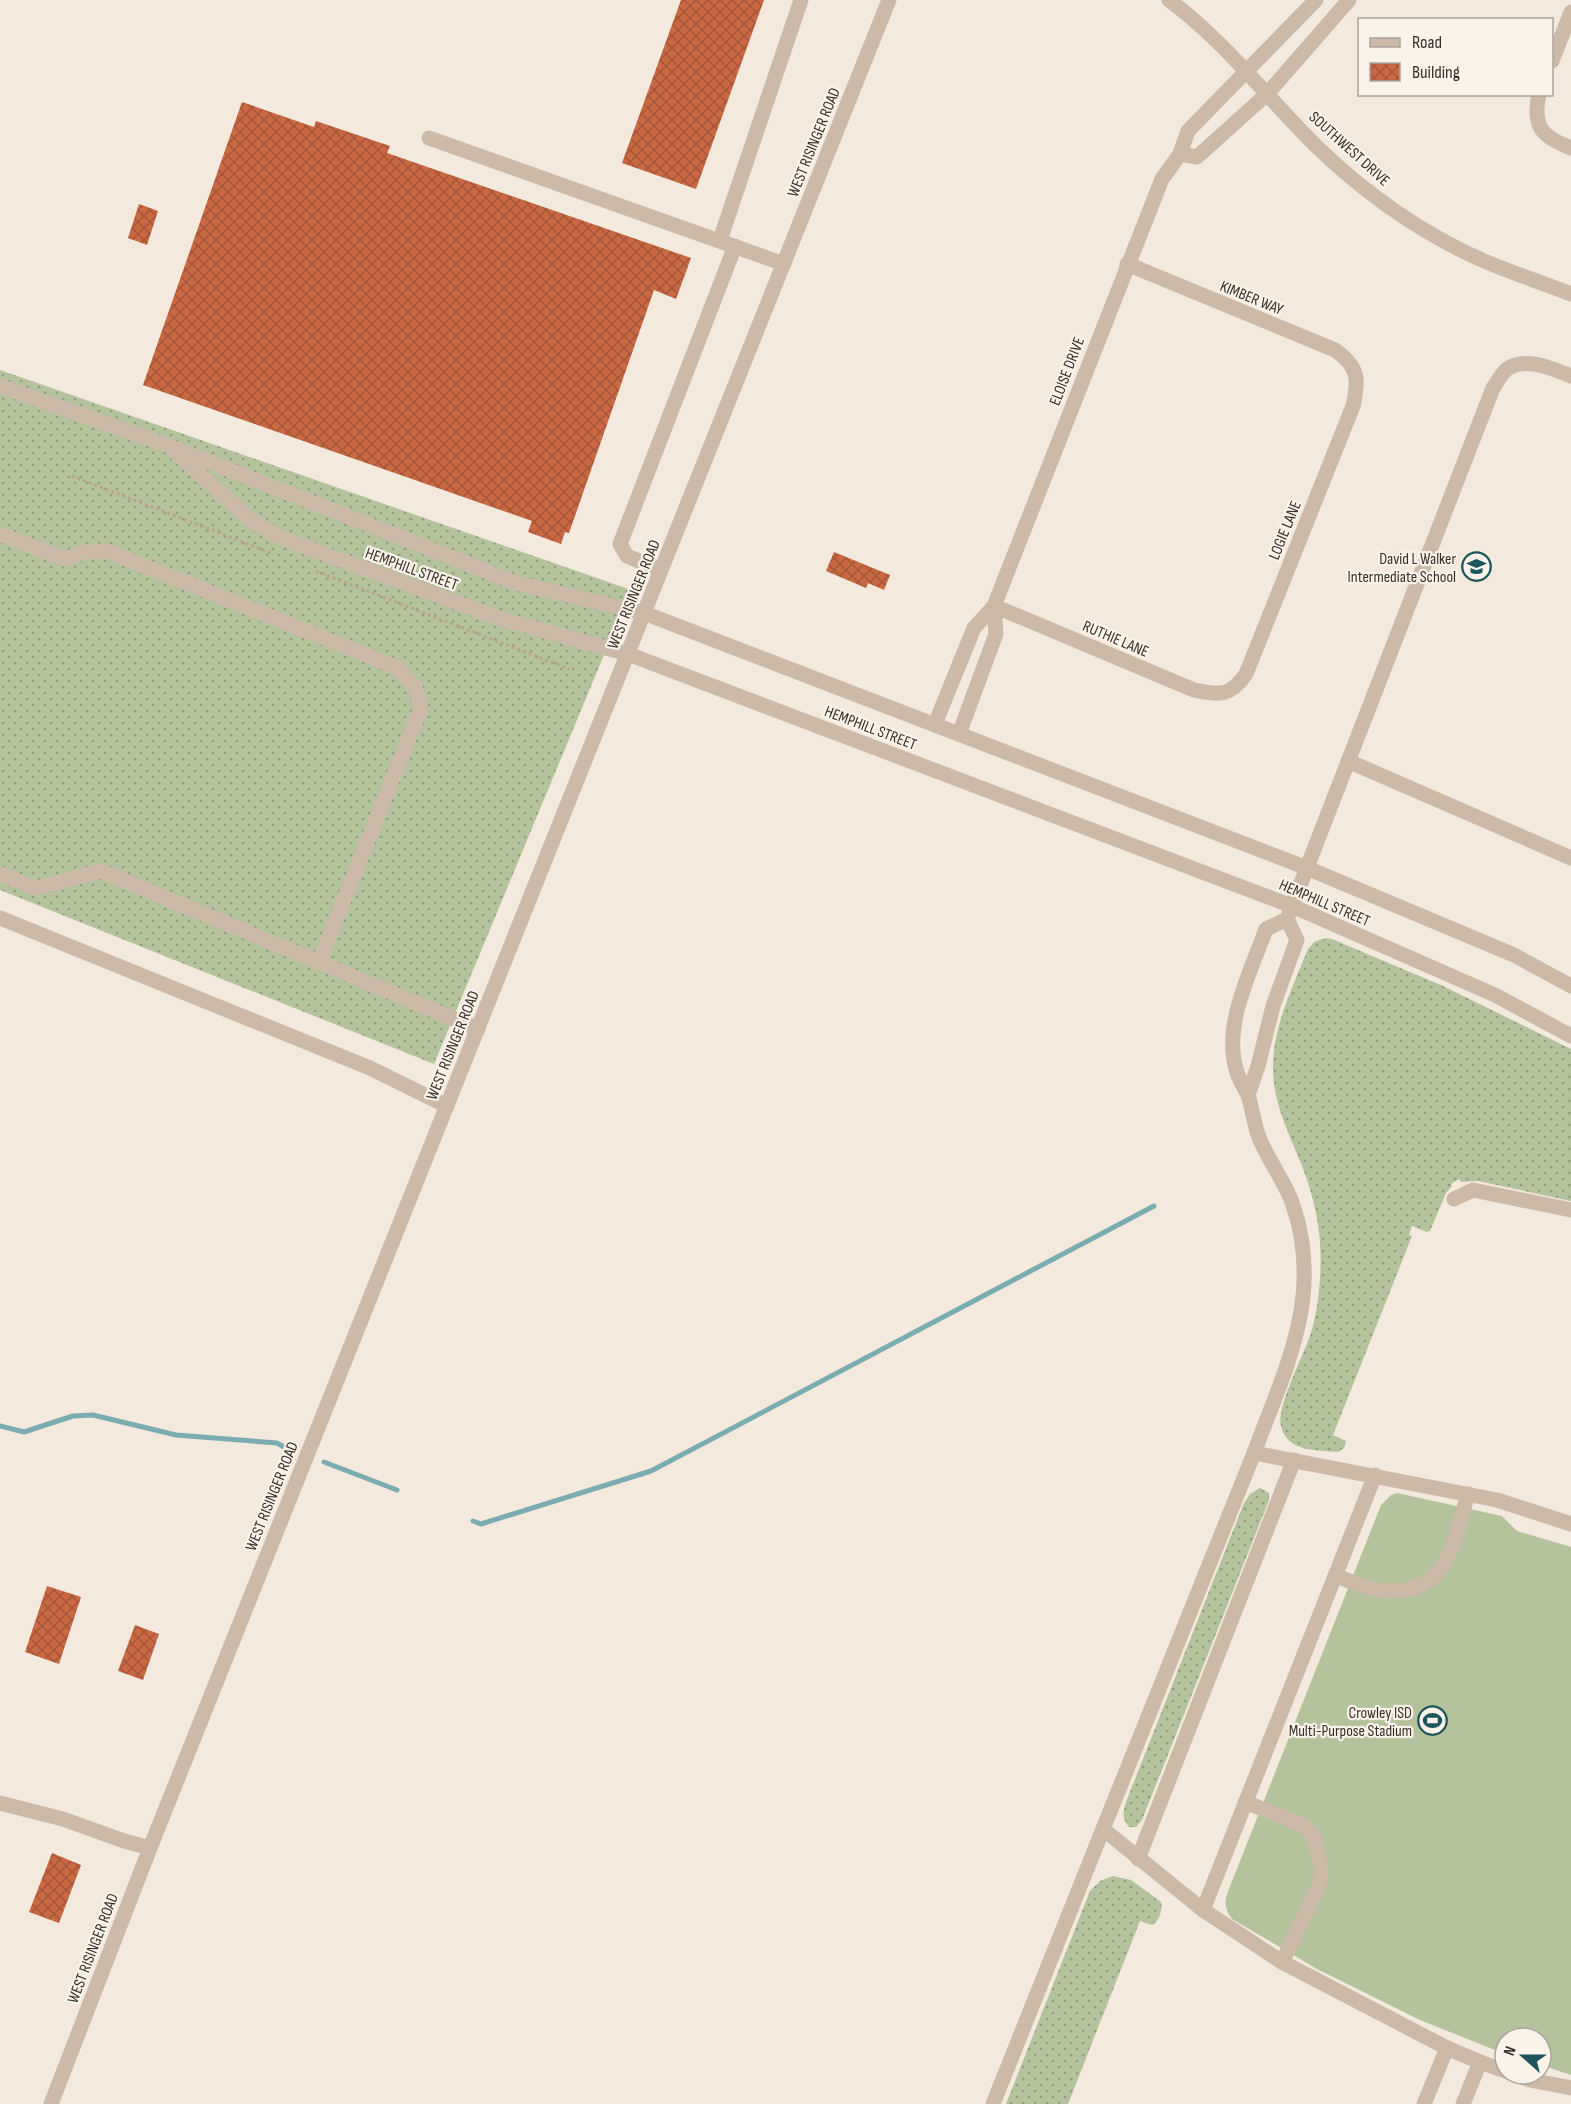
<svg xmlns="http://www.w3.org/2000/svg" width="1571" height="2104" font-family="'Sofia Sans Condensed',sans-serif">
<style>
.grass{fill:url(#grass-dots)}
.pitch{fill:#b4c39b}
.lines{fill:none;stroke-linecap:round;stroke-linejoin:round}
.stream{stroke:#7aadb1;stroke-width:5}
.building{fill:url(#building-cross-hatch)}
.path{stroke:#b8a392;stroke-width:3;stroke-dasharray:3 3;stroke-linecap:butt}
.minor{stroke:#ccb9a7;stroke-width:15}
.labels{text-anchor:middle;stroke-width:4.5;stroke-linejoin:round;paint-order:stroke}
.street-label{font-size:16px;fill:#382e28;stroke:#faf3e9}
.poi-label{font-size:16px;fill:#382e28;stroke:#faf3e9;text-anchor:end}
</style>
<defs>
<pattern id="grass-dots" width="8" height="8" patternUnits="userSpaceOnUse" patternTransform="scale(1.5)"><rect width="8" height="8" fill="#b4c39b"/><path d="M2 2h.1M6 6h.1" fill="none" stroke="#939f7e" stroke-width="1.8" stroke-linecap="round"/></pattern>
<pattern id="building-cross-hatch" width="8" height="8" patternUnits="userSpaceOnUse" patternTransform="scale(1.5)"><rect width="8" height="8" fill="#ca6843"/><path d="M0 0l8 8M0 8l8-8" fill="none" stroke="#a55638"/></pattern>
</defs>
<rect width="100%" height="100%" fill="#f3e9dc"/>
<g class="grass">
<polygon points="0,370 631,590 434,1064 0,890"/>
<path d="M1326,938L1332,939L1443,986L1571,1049V1201L1478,1181L1461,1182L1459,1179L1451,1184L1452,1186L1446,1193L1430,1231L1427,1232L1412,1226L1409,1235L1412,1236L1333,1435L1346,1441L1344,1448L1338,1452C1316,1450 1287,1452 1281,1426C1276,1408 1303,1356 1310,1336C1316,1317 1319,1297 1320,1278C1323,1239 1316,1202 1302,1166C1290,1135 1274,1106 1273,1071C1272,1028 1292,989 1308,949L1314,942Z"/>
<path d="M1260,1488L1269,1493V1500L1142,1820L1136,1827H1129C1120,1818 1124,1807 1128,1797L1244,1503L1250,1494Z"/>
<path d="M1113,1876L1131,1880L1161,1902C1163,1909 1159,1922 1152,1925L1140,1921L1068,2104H1006L1090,1891L1100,1881Z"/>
</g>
<path class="pitch" d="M1397,1493L1502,1516L1517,1531L1571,1547V2075L1541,2065V2038H1505V2054L1420,2020L1317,1969L1232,1919C1226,1911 1224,1904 1227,1894L1381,1505L1391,1495Z"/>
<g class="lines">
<g class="stream">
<polyline points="0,1426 24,1432 73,1416 93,1415 176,1435 277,1443 284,1447"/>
<polyline points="324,1462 397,1490"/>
<polyline points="473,1521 481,1524 651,1471 1154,1206"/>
</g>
</g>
<g class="building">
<polygon points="681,0 764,0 696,189 622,163"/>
<polygon points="242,102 314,127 316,121 390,146 387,153 691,258 676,299 654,290 569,533 565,532 561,544 528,532 532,521 143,385"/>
<polygon points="139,204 158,211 147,245 128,238"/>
<polygon points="834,552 890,575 884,590 868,583 866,588 826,571"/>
<polygon points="47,1586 81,1597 59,1664 25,1652"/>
<polygon points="135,1625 159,1634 143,1680 118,1671"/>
<polygon points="52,1853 81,1865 59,1923 29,1912"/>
</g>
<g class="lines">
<g class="path">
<polyline points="72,476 271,553"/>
<polyline points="316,571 569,669"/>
</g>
<g class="minor">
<path d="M1169,0C1226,42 1267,98 1317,147C1365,193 1421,233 1482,260C1511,273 1541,282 1571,294"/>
<polyline points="1552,61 1571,12"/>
<path d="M1539,94C1532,127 1542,137 1571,148"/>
<polyline points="429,138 784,264"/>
<polyline points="1180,154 1197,157 1267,94 1349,0"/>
<polyline points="720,240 801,0"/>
<polyline points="0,386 169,446 516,583 644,613 1307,868 1514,955 1571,986"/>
<polyline points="175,452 252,521 281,538 502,619 628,654 1292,906 1495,995 1571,1036"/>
<polyline points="0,534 65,559 88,551 109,552 396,667 415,687 421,708 319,962"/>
<polyline points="661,570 627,556 620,544 735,246"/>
<path d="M994,606L1194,690C1220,695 1230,697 1246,674L1353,406C1359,379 1359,367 1335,350L1127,264"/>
<polyline points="935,724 974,628 994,606 1162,179 1180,154 1188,131 1316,0"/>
<polyline points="959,734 996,634 994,606"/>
<polyline points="1348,761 1571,858"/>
<polyline points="0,874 36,888 101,871 478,1029"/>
<polyline points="0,918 370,1068 447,1106"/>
<path d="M1287,919L1297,940L1273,1006L1258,1066L1248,1095C1244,1087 1238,1078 1236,1069C1223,1024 1251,971 1266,929L1287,919L1493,388C1497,382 1502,373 1507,369C1526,356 1553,369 1571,376"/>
<path d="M1248,1095C1252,1108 1254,1122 1258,1135C1267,1159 1285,1181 1293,1205C1324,1296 1285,1369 1254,1453L1497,1500L1571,1524"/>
<polyline points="1454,1199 1473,1190 1571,1210"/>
<polyline points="1254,1453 1103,1829 1203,1910 1375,1475"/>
<path d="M1335,1576C1349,1580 1365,1588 1379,1590C1448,1598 1452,1546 1468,1494"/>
<polyline points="0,1803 63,1819 124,1841 150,1848"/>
<polyline points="1138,1859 1294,1460"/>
<polyline points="1203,1910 1282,1962 1319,1886 1321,1869 1315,1839 1303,1825 1245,1802"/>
<polyline points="1282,1962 1447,2048 1480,2062 1463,2104"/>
<polyline points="1480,2062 1505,2071"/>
<polyline points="1514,2074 1530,2080 1571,2088"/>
<polyline points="51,2104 150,1848 889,0"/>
<polyline points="993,2104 1103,1829"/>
<polyline points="1424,2104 1447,2048"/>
</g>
</g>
<defs>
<symbol id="school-ring" viewBox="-11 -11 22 22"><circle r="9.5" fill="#faf3e9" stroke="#1c555b" stroke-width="1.5"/><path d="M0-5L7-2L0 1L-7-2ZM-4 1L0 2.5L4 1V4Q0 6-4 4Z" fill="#1c555b"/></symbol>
<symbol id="stadium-ring" viewBox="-11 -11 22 22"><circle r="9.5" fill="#faf3e9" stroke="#1c555b" stroke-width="1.5"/><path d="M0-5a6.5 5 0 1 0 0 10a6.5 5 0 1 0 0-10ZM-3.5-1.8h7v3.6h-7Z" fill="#1c555b"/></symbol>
</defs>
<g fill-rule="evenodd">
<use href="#school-ring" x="1460" y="550" width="33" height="33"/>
<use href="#stadium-ring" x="1416" y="1704" width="33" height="33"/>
</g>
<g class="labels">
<g class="street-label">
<text transform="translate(813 142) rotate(-68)" y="6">WEST RISINGER ROAD</text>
<text transform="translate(1350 148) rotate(42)" y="6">SOUTHWEST DRIVE</text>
<text transform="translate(1252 297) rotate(22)" y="6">KIMBER WAY</text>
<text transform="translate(1066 371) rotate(-69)" y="6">ELOISE DRIVE</text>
<text transform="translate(1284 530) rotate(-68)" y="6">LOGIE LANE</text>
<text transform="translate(412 568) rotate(20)" y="6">HEMPHILL STREET</text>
<text transform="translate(633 594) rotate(-68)" y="6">WEST RISINGER ROAD</text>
<text transform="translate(1116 638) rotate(23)" y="6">RUTHIE LANE</text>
<text transform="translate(871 727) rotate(21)" y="6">HEMPHILL STREET</text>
<text transform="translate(1325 902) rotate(23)" y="6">HEMPHILL STREET</text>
<text transform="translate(452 1045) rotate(-68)" y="6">WEST RISINGER ROAD</text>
<text transform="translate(271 1496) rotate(-68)" y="6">WEST RISINGER ROAD</text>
<text transform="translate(92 1948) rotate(-69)" y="6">WEST RISINGER ROAD</text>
</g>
<g class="poi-label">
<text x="1456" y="564">David L Walker<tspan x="1456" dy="18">Intermediate School</tspan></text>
<text x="1412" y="1718">Crowley ISD<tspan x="1412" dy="18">Multi-Purpose Stadium</tspan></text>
</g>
</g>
<rect x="1358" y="18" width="195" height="78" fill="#faf3e9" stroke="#aca49c" stroke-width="1.5"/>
<rect x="1370" y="38" width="30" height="9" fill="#ccb9a7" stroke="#aca49c" stroke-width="1.5"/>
<text x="1412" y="48" font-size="18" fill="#382e28">Road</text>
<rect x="1370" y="63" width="30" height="18" fill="url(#building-cross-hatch)" stroke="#aca49c" stroke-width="1.5"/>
<text x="1412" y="78" font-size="18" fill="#382e28">Building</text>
<g transform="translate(1523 2056) rotate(291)"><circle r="28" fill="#faf3e9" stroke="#aca49c" stroke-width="1.5"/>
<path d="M0-4.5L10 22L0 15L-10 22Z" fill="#1c555b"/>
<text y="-9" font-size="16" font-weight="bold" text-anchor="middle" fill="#382e28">N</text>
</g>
</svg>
